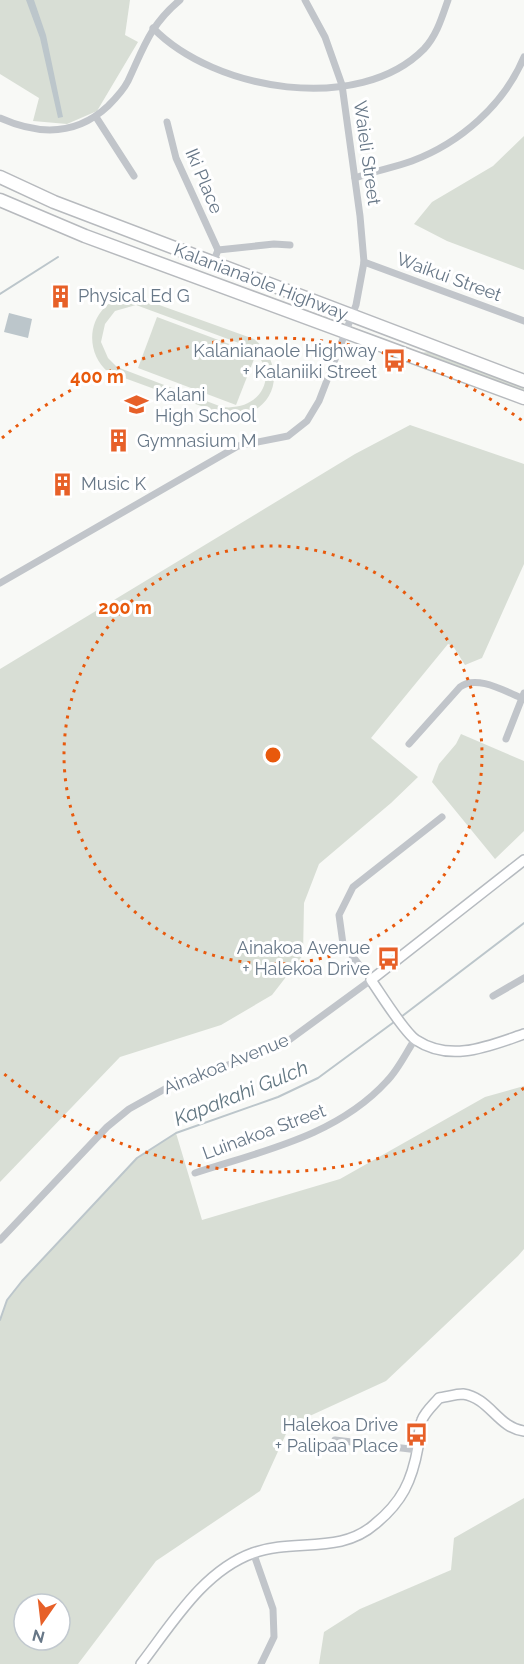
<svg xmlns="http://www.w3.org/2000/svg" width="524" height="1664" font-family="Raleway,sans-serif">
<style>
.green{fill:#d8ded5;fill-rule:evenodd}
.water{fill:#bcc6cb}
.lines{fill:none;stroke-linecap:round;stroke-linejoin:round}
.stream{stroke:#bcc6cb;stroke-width:2}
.secondary-casing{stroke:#b6bbc0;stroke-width:12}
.highway-casing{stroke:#b7babe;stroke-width:15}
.street{stroke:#c1c5ca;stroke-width:7}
.secondary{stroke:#fff;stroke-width:9}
.highway{stroke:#fff;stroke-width:12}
.ring{fill:none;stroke:#e8590c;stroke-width:3;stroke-dasharray:3 6}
.labels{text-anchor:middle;stroke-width:6;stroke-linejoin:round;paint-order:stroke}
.street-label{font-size:18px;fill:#677787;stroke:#fff}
.poi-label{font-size:18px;fill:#677787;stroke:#fff;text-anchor:start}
.water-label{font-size:20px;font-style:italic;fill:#637883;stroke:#fff}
.centre{fill:#e8590c;stroke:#fff;stroke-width:3}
.ring-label{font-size:18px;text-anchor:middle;font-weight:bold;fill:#e8590c;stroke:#fff;stroke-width:6;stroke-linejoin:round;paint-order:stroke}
</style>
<rect width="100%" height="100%" fill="#f8f9f6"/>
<g class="green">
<polygon points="0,0 130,0 125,35 138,42 97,111 67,124 33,121 39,98 0,74"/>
<polygon points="524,136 524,270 447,241 414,224 432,202 493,166"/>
<path d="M137,297L254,339C289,367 276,414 231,417L108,372C89,356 86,326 105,307C113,299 126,298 137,297ZM136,305L247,346C283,370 263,412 222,407L117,367L108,358L101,342L105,324L115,311Z"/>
<polygon points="157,317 256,354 236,405 138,368"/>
<polygon points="428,352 524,386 524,392 419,353"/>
<polygon points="410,425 524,464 524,564 482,658 465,665 453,646 448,644 371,738 418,777 391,803 319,864 304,903 303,955 272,995 221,1025 120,1057 0,1182 0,669 355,454"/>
<polygon points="461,734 524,761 524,831 495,859 432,782 439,764 456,744"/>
<path d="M524,1086V1249L518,1256L386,1381L290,1425L260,1491L156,1561L78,1664H0V1320L7,1300L22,1281L137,1158L176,1133L202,1220L340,1179L485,1097ZM24,1604H60V1640H24Z"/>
<polygon points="524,1498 524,1664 319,1664 324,1632 360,1609 451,1570 454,1538"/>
</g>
<g class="water">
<polygon points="26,0 34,0 46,35 63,117 58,118 40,38"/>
<polygon points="9,313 32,319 28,338 4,332"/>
</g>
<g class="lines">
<g class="stream">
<polyline points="0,294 58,257"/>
<polyline points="401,1017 524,923"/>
<polyline points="0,1320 7,1300 22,1281 137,1158 176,1133 278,1097 318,1078 394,1022"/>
</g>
<defs>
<g id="secondary">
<path d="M524,860L371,980C380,993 404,1032 416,1040C451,1063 489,1046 524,1034"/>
<path d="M141,1664C172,1624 203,1571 253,1553C294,1538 340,1555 375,1524C402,1502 412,1481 418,1447C419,1439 419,1427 422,1420C425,1412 434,1404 439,1398C446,1397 456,1394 463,1394C490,1398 498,1428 524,1431"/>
</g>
<g id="highway">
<polyline points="0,177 54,202 524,381"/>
<polyline points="0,200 85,236 524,398"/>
</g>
</defs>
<use href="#secondary" class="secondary-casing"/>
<use href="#highway" class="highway-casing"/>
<g class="street">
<path d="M153,28C214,91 359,115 424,49C437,35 442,17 448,0"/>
<polyline points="96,117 134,176"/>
<path d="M0,118C38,135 76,136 108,106C115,99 123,91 128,81C144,47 150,25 180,0"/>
<polyline points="167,122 176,158 218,250 213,263"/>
<path d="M355,178C373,171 393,168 412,161C460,143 504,105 524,57"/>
<polyline points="218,250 274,244 290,245"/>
<polyline points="364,262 524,321"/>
<polyline points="0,583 238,446 288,436 307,421 319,401 356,305 364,262 360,216 342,85 325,37 305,0"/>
<polyline points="506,739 524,693"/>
<path d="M409,744L460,687C477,674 506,692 524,699"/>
<polyline points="493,996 524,978"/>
<path d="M195,1173C262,1151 337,1136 387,1081C398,1070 406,1053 415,1039"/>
<polyline points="0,1240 107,1127 129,1109 172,1085 281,1046 371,980 343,944 339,915 353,887 442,817"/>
<polyline points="335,1440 418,1450"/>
<polyline points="253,1552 273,1609 274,1637 261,1664"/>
</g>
<use href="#secondary" class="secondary"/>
<use href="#highway" class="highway"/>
</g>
<g class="ring">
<circle cx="273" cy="755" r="209"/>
<path d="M524 1088A417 417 0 0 1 2 1072M2 438A417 417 0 0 1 524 422"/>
</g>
<defs>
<symbol id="building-bare" viewBox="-9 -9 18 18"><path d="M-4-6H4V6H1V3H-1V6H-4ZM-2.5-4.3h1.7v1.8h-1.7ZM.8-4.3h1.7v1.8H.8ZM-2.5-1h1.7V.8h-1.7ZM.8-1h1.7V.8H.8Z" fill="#e76028" stroke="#fff" stroke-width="2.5" paint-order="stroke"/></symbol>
<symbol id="bus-bare" viewBox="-9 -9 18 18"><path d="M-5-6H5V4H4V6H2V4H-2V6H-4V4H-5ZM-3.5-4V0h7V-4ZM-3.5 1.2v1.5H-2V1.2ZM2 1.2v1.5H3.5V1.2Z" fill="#e76028" stroke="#fff" stroke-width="2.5" paint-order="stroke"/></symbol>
<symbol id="school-bare" viewBox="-9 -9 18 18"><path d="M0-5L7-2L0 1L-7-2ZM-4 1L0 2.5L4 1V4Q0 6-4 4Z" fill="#e76028" stroke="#fff" stroke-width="2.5" paint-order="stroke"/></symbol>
</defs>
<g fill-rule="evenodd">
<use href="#building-bare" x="44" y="280" width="33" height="33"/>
<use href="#bus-bare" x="378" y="344" width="33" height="33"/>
<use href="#school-bare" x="120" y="388" width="33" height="33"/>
<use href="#building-bare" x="102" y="424" width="33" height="33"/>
<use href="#building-bare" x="46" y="468" width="33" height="33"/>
<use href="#bus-bare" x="372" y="942" width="33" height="33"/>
<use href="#bus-bare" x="400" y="1418" width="33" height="33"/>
</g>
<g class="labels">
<g class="street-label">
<text transform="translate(367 153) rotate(82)" y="6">Waieli Street</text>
<text transform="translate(204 181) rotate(67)" y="6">Iki Place</text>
<text transform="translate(449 277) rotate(20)" y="6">Waikui Street</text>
<text transform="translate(261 282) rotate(21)" y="6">Kalaniana’ole Highway</text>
<text transform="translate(226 1064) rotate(-22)" y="6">Ainakoa Avenue</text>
<text transform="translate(264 1132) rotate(-20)" y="6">Luinakoa Street</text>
</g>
<g class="poi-label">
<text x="78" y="302">Physical Ed G</text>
<text x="377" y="357" text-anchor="end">Kalanianaole Highway<tspan x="377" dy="21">+ Kalaniiki Street</tspan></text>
<text x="155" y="401">Kalani<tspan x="155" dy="21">High School</tspan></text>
<text x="137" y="447">Gymnasium M</text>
<text x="81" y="490">Music K</text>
<text x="370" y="954" text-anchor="end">Ainakoa Avenue<tspan x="370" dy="21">+ Halekoa Drive</tspan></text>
<text x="398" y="1431" text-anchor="end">Halekoa Drive<tspan x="398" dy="21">+ Palipaa Place</tspan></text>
</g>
<g class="water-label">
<text transform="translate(241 1093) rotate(-22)" y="7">Kapakahi Gulch</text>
</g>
</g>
<circle cx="273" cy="755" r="9" class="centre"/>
<g class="ring-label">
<text x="97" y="383">400 m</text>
<text x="125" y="614">200 m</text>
</g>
<g transform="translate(42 1622) rotate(194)"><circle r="28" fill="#ffffff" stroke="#c2c9cf" stroke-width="1.5"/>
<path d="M0-4.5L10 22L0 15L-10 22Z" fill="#e76028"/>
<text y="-9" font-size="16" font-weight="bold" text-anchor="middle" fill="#677787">N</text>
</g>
</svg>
